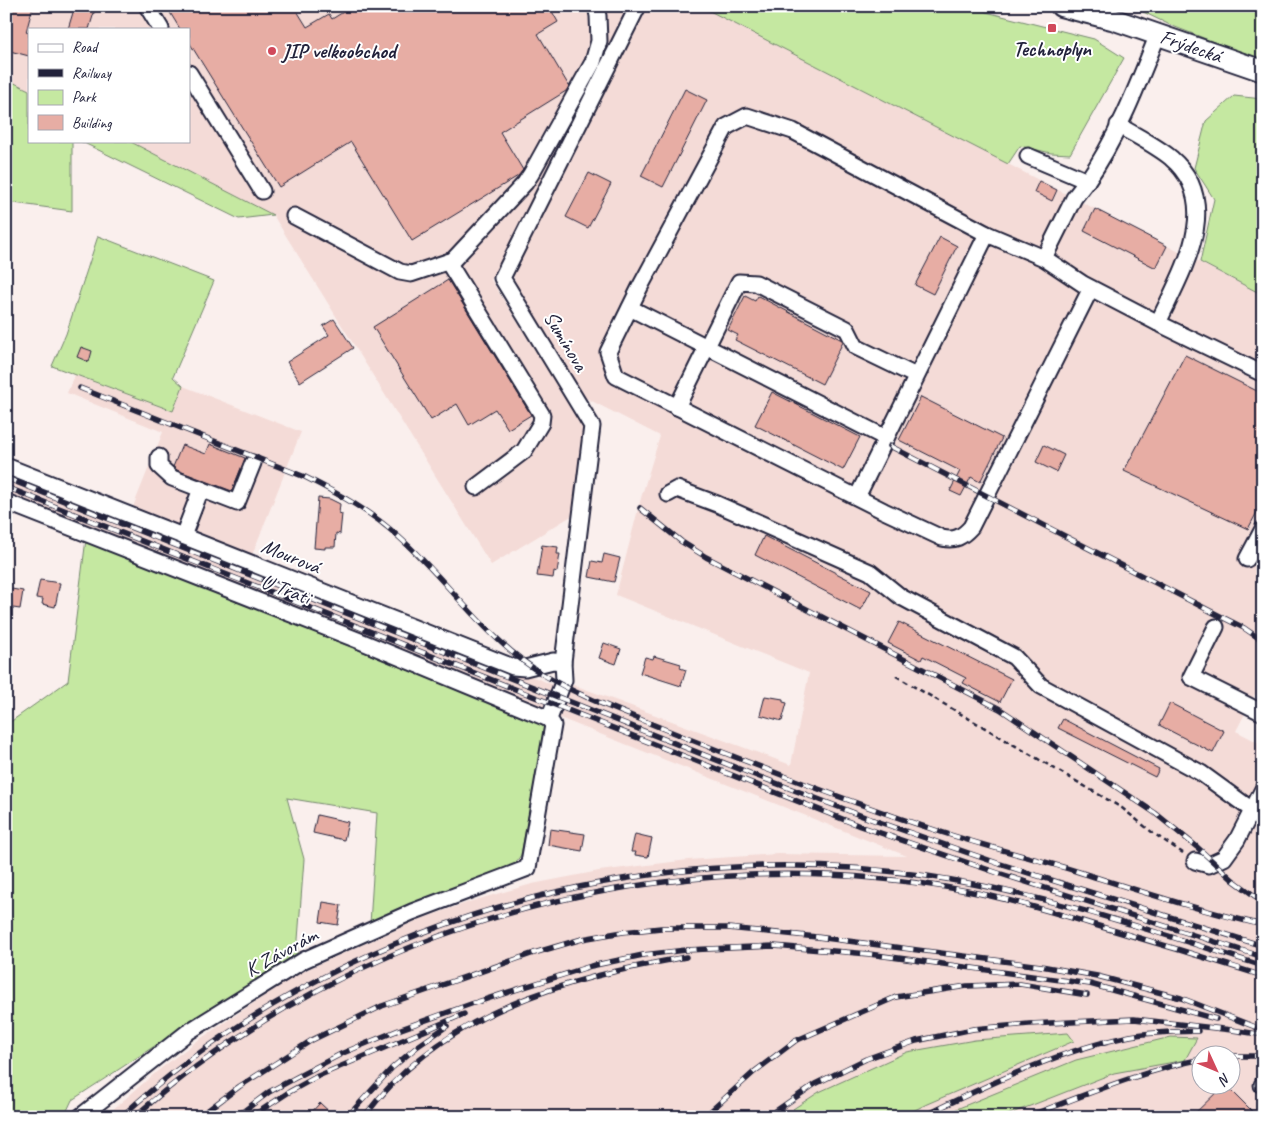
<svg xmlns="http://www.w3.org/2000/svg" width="1269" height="1123" font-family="Caveat,sans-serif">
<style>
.built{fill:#f4dbd7;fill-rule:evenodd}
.green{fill:#c5e8a1;stroke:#74856e}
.building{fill:#e7ada4;stroke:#22223b}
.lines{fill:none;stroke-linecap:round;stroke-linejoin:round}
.minor-casing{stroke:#22223b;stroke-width:19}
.major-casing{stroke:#22223b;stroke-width:24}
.path{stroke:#22223b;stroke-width:2.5;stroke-dasharray:5 4;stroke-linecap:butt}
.minor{stroke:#fff;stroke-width:15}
.major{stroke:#fff;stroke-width:20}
.rail-casing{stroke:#22223b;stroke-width:5.5}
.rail{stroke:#fff;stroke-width:4;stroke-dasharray:11;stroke-linecap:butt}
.poi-dot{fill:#d1495b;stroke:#fff;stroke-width:2}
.labels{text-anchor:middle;stroke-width:4;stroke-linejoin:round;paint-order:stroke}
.street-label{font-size:21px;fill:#22223b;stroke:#fff}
.poi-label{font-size:21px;font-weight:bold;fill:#22223b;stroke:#fff}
</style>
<rect width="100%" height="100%" fill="#faefed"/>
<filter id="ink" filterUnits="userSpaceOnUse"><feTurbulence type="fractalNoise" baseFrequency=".02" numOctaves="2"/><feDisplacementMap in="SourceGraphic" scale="10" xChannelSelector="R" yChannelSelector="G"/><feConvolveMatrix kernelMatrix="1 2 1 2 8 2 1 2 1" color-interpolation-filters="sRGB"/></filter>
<g filter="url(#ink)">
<g class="built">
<polygon points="6,6 631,6 491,280 586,431 573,515 491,565 273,215 129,141 189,141 189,29 29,29 29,90 6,79"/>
<path d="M646,6H700L1263,295V698L1255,694L1236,731L1263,745V1117H104L160,1069L197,1041L297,974L418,920L472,901L532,884L599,871L688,860L777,854L907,856L6,498V468L561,688L574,685L791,765L809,673L616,595L641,498L660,436L582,396L518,291L512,272ZM1202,1056H1232V1086H1202Z"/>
<polygon points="75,375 172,411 183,386 301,432 250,560 131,512 163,432 67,393"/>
</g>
<g class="green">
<polygon points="700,6 974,6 986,12 1094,39 1124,58 1070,154 1051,153 1020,146 1008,164"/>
<polygon points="1131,6 1263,6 1263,61 1170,25"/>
<polygon points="6,79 29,90 29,141 72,141 72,211 6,202"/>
<polygon points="1234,96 1263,99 1263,295 1200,262 1214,199 1194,168 1206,121"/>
<polygon points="80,141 129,141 273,215 239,219"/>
<polygon points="98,236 214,281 173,377 183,386 173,411 52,366 66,334"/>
<polygon points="86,539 545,726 521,855 514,865 370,924 377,813 287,798 304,859 297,953 72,1100 64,1117 6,1117 6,725 68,681"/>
<polygon points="1068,1033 1074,1041 927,1104 901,1117 801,1117 793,1109 819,1092 907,1052 975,1040"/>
<polygon points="1171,1037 1197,1038 1185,1060 1114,1073 1002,1117 937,1117 1076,1060"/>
</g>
<g class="building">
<polygon points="7,6 33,6 26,32 29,33 29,56 6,50"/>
<polygon points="75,6 96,6 89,29 68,29"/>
<polygon points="166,6 294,6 307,27 329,14 332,19 353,6 549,6 558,22 538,34 569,86 566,91 500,132 523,170 518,176 412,241 351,142 279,187 189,42 189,29 180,29"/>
<polygon points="685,89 707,100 663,187 641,176"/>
<polygon points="589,173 611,184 588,228 566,217"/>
<polygon points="1039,181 1057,190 1052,201 1034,192"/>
<polygon points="1095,209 1167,246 1156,268 1084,231"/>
<polygon points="940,237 957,246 933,294 915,285"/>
<polygon points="448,280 531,415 508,429 495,409 469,425 457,404 431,420 373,327"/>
<polygon points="745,296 755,301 758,296 842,340 843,342 822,384 735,340 738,335 728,330"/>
<polygon points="334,319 353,348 300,382 287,362 329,335 323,326"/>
<polygon points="81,347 92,351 89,362 77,357"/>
<polygon points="1185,355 1263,394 1263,501 1248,529 1124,471"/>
<polygon points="772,392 860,437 843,470 755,425"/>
<polygon points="921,397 1002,438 980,482 971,477 961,496 950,491 960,471 899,440"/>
<polygon points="210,444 245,458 232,491 177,470 173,467 182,445 206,454"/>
<polygon points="1044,445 1064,455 1056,472 1036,462"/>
<polygon points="318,498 330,499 340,504 339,513 342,514 340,534 336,533 335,547 325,547 325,549 314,548"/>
<polygon points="764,536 871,591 861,610 755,555"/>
<polygon points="542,545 558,547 557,554 560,554 557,572 554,571 553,578 537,576"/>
<polygon points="604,554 620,558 614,582 589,577 592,561 602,563"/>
<polygon points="40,580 60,583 55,607 42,604 43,599 36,598"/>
<polygon points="6,588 23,591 20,609 6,607"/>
<polygon points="899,622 1012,679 1000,702 963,683 966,678 923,656 921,660 888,643"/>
<polygon points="604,643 621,649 616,664 599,658"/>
<polygon points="654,656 681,664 680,668 686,670 681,686 640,673 645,657 653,659"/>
<polygon points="765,696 783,699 783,702 787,703 782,721 760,715"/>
<polygon points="1170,703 1224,731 1213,753 1159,725"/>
<polygon points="1063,719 1159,769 1155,777 1058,728"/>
<polygon points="317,815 348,822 344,840 313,833"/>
<polygon points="550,829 585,834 582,851 548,845"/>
<polygon points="635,834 652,838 648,857 635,855 636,852 631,852"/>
<polygon points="323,902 341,905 338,925 320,922"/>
<polygon points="1223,1086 1227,1086 1258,1117 1191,1117"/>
<polygon points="320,1103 335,1117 307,1117"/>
</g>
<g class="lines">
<defs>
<g id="minor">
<polyline points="147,6 161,29"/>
<polyline points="189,73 262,191"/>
<path d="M1118,125C1136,136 1155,145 1171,158C1225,204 1181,273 1158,323"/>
<polyline points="1028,156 1087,181 1074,198 1044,258"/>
<path d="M1087,181C1118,137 1138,84 1158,34"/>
<polyline points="294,216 400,272 411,274 453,260 525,183 531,174 593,62 599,41 598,16 596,6"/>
<polyline points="448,262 542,415 541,423 524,451 476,487"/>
<path d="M1091,288L971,527C962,537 955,541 942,538L884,511L616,376L608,352L640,287L726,127L747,116L793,131L987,234L1044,258L1083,284L1158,323L1263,374"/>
<polyline points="630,308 886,438"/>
<polyline points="677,407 739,282 756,283 847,329 856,347 916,376"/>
<polyline points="159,457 159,466 172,478 237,503 253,463"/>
<polyline points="6,466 513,667 525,668 553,661 563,662"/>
<polyline points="668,494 677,489 717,504 870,572 901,597 1014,657 1041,686 1201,773 1252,810"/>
<polyline points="857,497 987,234"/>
<polyline points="6,502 360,641 549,719"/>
<polyline points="183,536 201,489"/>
<polyline points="1247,559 1263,529"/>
<polyline points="1216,627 1191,677 1263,713"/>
<polyline points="1195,861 1209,865 1224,858 1237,840 1263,789"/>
<polyline points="1262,1085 1263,1085"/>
<polyline points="80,1117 188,1032 304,960 412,912 528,868 553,725 549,719 564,680 563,662 592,426 502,278 638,6"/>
</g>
<polyline id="major" points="1061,6 1112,19 1263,71"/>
</defs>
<use href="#minor" class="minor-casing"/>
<use href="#major" class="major-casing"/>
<polyline class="path" points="896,676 1122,808 1153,833 1183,853"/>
<use href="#minor" class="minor"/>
<use href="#major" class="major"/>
<defs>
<g id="rail">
<path d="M80,388L305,477C339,494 372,512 400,538C450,583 486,640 544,675C572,692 602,704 632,716C671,732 709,747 748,762C812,787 876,811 941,832C982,845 1024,856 1066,868C1131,888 1196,910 1263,925"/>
<polyline points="890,446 1220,616 1244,628 1263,641"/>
<polyline points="6,478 752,774 865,817 1000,864 1263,946"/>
<polyline points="6,487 860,826 998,873 1263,957"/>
<polyline points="640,508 682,542 706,557 1000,709 1155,813 1197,847 1233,880 1263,902"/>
<polyline points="1232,1056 1263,1056"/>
<path d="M121,1117C334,922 642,834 927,876C1042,893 1152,931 1263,966"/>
<path d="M134,1117C357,919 675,836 967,891C1010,899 1053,912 1095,925C1151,941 1207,958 1263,976"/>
<polyline points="199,1117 240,1086 312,1040 382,1006 534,953 582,939 623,932 661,928 728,928 817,937 1041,966 1097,976 1181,998 1263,1030"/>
<polyline points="236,1117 269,1092 297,1077 343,1053 401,1029 471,1004 591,966 643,955 686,950 774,946 869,954 1090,984 1216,1019"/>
<polyline points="251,1117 289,1092 318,1076 464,1014"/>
<polyline points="347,1117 392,1068 418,1046 447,1026"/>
<path d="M364,1117C442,1012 563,979 686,957"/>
<polyline points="704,1117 754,1072 795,1041 896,997 967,986 1020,984 1087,995"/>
<polyline points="767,1117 815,1084 866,1059 916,1041 973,1029 1029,1024 1134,1019 1232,1030 1258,1034"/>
<path d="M921,1117C988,1085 1057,1051 1130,1036C1152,1032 1175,1032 1198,1031"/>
<path d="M1026,1117C1083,1096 1141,1071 1202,1059"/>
</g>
</defs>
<use href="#rail" class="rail-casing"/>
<use href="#rail" class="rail"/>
</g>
</g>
<g class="poi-dot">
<rect x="1047" y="23" width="10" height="10" rx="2.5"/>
<circle cx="272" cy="51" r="5"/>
</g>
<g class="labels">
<g class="street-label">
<text transform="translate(1191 46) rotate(19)" y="7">Frýdecká</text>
<text transform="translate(566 341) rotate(59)" y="7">Sumínova</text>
<text transform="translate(291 556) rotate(22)" y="7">Mourová</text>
<text transform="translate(286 589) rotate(21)" y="7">U Trati</text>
<text transform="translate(281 952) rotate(-29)" y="7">K Závorám</text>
</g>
<g class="poi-label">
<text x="1052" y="56">Technoplyn</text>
<text x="282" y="58" text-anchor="start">JIP velkoobchod</text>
</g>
</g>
<rect width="1269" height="1123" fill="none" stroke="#fff" stroke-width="25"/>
<rect x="12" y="12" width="1244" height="1098" fill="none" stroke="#22223b" stroke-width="2" filter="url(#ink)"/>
<rect x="28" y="28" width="162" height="115" fill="#ffffff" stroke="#a7a7b1"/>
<rect x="38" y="44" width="25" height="8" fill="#ffffff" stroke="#a7a7b1"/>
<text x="72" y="52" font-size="15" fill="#22223b">Road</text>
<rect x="38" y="69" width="25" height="8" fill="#22223b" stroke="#a7a7b1"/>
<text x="72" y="78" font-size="15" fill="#22223b">Railway</text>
<rect x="38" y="90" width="25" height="15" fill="#c5e8a1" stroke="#a7a7b1"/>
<text x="72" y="102" font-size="15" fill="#22223b">Park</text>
<rect x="38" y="115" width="25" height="15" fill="#e7ada4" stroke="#a7a7b1"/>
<text x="72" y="128" font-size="15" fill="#22223b">Building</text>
<g transform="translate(1216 1070) rotate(134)"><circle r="24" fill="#ffffff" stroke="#a7a7b1"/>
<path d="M0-4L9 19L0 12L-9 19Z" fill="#d1495b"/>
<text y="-8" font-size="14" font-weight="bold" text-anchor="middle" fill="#22223b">N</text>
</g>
</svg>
